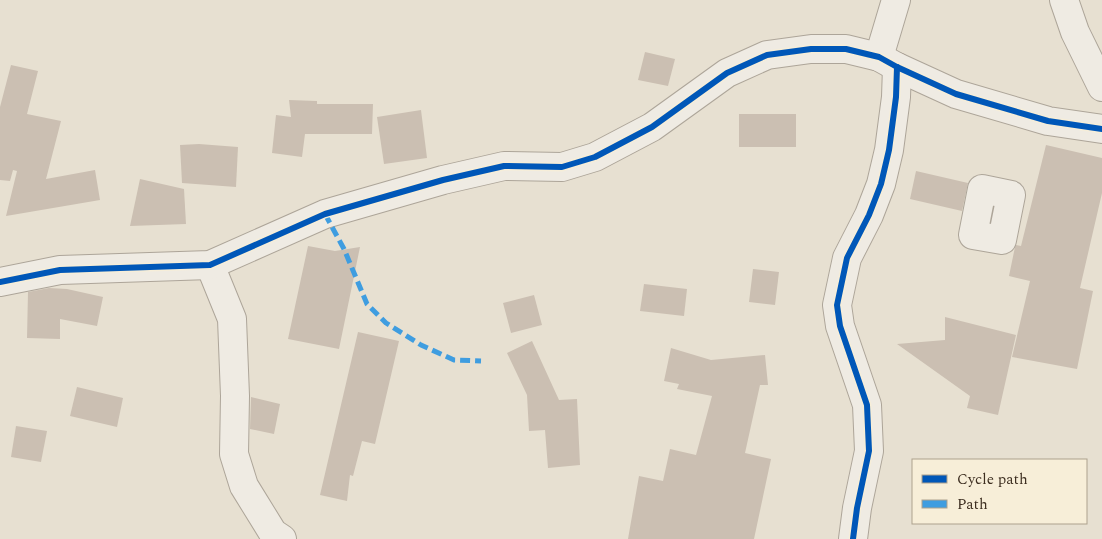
<svg xmlns="http://www.w3.org/2000/svg" width="1102" height="539" font-family="Spectral,serif">
<style>
.building{fill:#cbbfb2}
.lines{fill:none;stroke-linecap:round;stroke-linejoin:round}
.minor-casing{stroke:#ada599;stroke-width:30}
.minor{stroke:#efebe3;stroke-width:28}
.quiet{stroke:#3f9de0;stroke-width:5;stroke-dasharray:10 5;stroke-linecap:butt}
.cycleway-casing{stroke:#f7eed8;stroke-width:9}
.cycleway{stroke:#0057b8;stroke-width:6}
</style>
<rect width="100%" height="100%" fill="#e7e0d1"/>
<g class="building">
<polygon points="645,52 675,59 668,86 638,80"/>
<polygon points="11,65 38,71 27,114 61,121 46,179 95,170 100,200 6,216 17,171 13,170 10,181 0,180 0,107"/>
<polygon points="289,100 317,101 317,104 373,104 372,134 305,134 302,157 272,153 276,115 291,117"/>
<polygon points="421,110 427,158 384,164 377,117"/>
<rect x="739" y="114" width="57" height="33"/>
<polygon points="199,144 238,147 236,187 182,183 180,145"/>
<polygon points="1046,145 1102,158 1102,193 1080,288 1093,291 1077,369 1012,357 1030,281 1009,276 1015,247 1016,245 1021,246"/>
<polygon points="916,171 968,183 962,211 910,199"/>
<polygon points="140,179 184,189 186,224 130,226"/>
<polygon points="308,246 335,251 360,247 339,349 288,339"/>
<polygon points="753,269 779,272 775,305 749,302"/>
<polygon points="644,284 687,289 684,316 640,311"/>
<polygon points="49,288 67,289 103,297 97,326 60,319 60,339 27,338 28,292"/>
<polygon points="534,295 542,325 511,333 503,303"/>
<polygon points="945,317 1016,335 998,415 967,408 970,396 897,344 945,340"/>
<polygon points="358,332 399,341 375,444 362,441 353,476 350,475 347,501 320,495"/>
<polygon points="532,341 559,400 577,399 580,465 548,468 545,430 529,431 527,395 507,353"/>
<polygon points="671,348 711,360 765,355 768,385 760,385 745,453 771,459 754,539 628,539 639,476 663,481 670,449 696,455 712,396 677,389 679,384 664,381"/>
<polygon points="77,387 123,398 117,427 70,416"/>
<polygon points="251,397 280,404 274,434 250,429"/>
<polygon points="16,426 47,431 41,462 11,457"/>
</g>
<g class="lines">
<defs>
<g id="minor">
<polyline points="1064,0 1075,32 1102,87"/>
<polyline points="879,57 896,0"/>
<polygon points="982,189 1011,195 1002,240 973,235"/>
<polyline points="210,265 232,319 235,396 234,454 244,486 273,533 282,539"/>
<polyline points="0,282 60,270 210,265 325,214 443,180 504,166 562,167 595,157 652,127 727,73 767,55 811,49 846,49 879,57 897,67 956,94 1048,121 1102,129"/>
<polyline points="853,539 857,508 869,451 867,405 840,326 837,305 847,258 869,215 881,184 889,150 896,97 897,67"/>
</g>
</defs>
<use href="#minor" class="minor-casing"/>
<use href="#minor" class="minor"/>
<polyline class="quiet" points="325,214 344,249 367,304 386,323 421,345 454,360 481,361"/>
<defs>
<g id="cycleway">
<polyline points="0,282 60,270 210,265 325,214 443,180 504,166 562,167 595,157 652,127 727,73 767,55 811,49 846,49 879,57 897,67 956,94 1048,121 1102,129"/>
<polyline points="853,539 857,508 869,451 867,405 840,326 837,305 847,258 869,215 881,184 889,150 896,97 897,67"/>
</g>
</defs>
<use href="#cycleway" class="cycleway-casing"/>
<use href="#cycleway" class="cycleway"/>
</g>
<rect x="912" y="459" width="175" height="65" fill="#f7eed8" stroke="#ada18e"/>
<rect x="922" y="475" width="25" height="8" fill="#0057b8" stroke="#ada18e"/>
<text x="957" y="484" font-size="15" fill="#3d2e20">Cycle path</text>
<rect x="922" y="500" width="25" height="8" fill="#3f9de0" stroke="#ada18e"/>
<text x="957" y="509" font-size="15" fill="#3d2e20">Path</text>
</svg>
